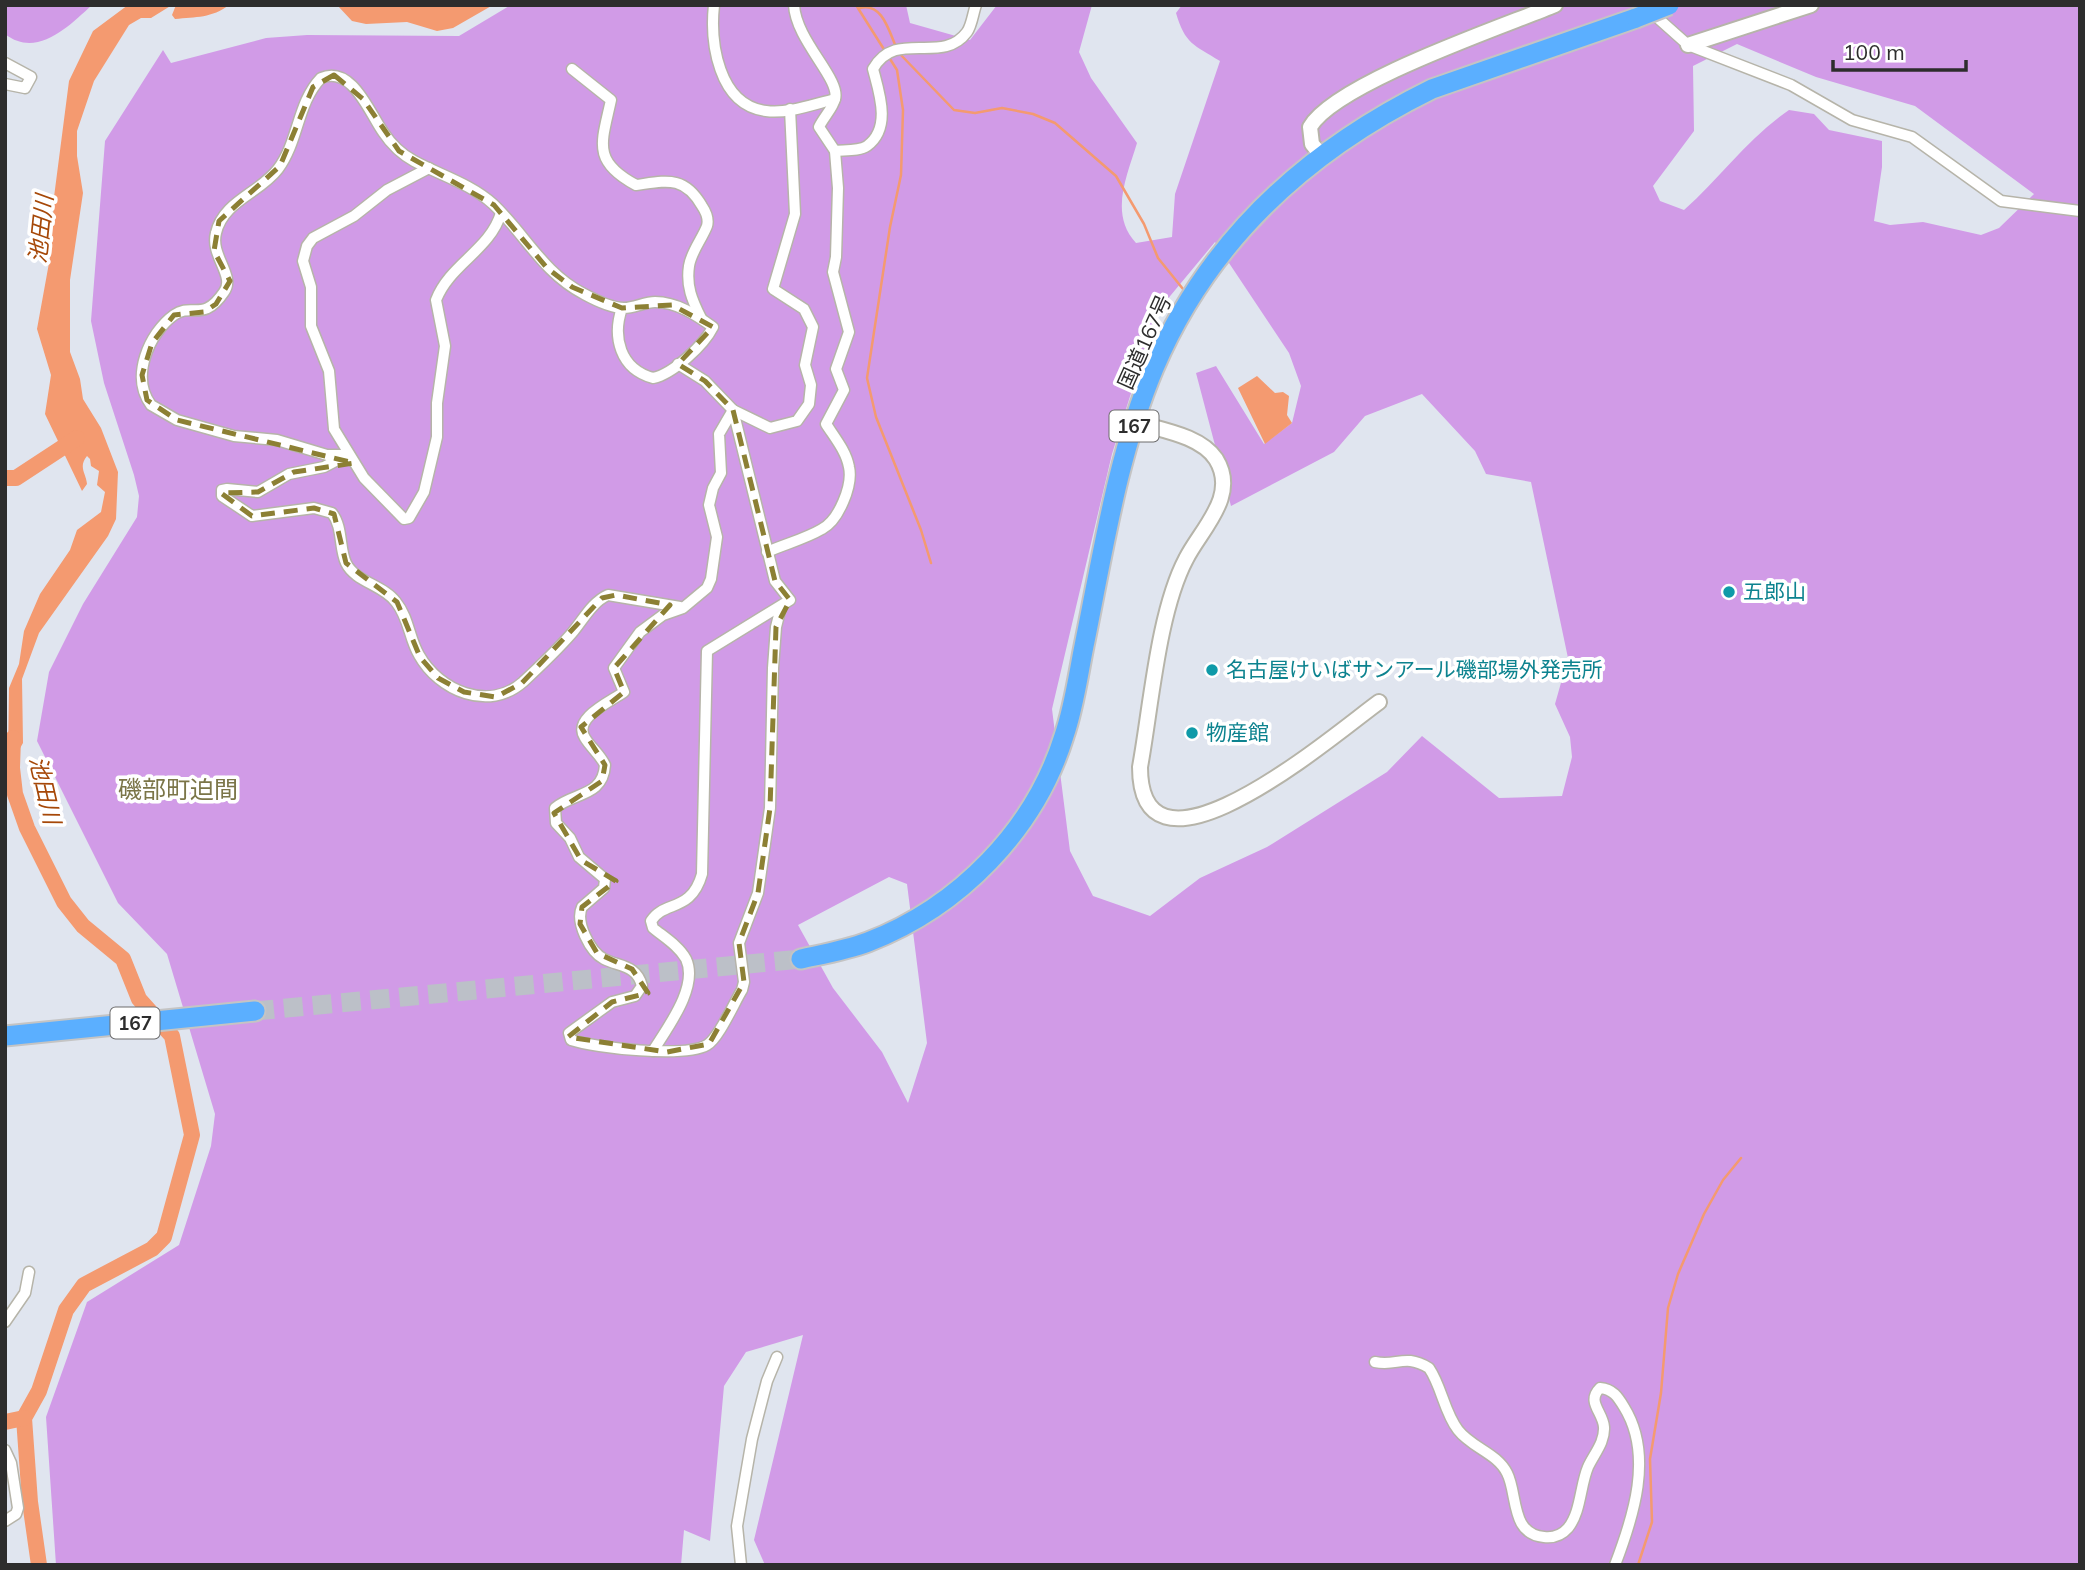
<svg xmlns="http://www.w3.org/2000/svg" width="2085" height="1570" font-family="Mulish,'Noto Sans JP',sans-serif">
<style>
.green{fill:#d19be7;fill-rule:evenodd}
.water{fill:#f49a70}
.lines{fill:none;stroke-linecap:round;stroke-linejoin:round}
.stream{stroke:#f49a70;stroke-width:2.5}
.river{stroke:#f49a70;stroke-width:16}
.highway-tunnel{stroke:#bcc0c8;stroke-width:19;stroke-dasharray:19 10;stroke-linecap:butt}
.street-casing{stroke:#b6b4a9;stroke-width:13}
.secondary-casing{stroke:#b6b4a9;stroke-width:18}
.highway-casing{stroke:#c4c4c4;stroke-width:23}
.street{stroke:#fff;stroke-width:10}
.secondary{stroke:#fff;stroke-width:14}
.highway{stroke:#5bafff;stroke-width:19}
.highway-bridge-casing{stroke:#c4c4c4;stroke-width:23;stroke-linecap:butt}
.highway-bridge{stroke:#5bafff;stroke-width:19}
.marked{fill:none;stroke:#8c8034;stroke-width:5;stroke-dasharray:14 9;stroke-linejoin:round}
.culture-dot{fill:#0f9aa8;stroke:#fff;stroke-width:2.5}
.labels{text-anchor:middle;stroke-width:7;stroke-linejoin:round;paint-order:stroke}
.shield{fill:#fff;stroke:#6c6c6c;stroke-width:2}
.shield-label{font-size:19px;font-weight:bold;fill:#2d2d2d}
.street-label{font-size:21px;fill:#2d2d2d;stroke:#fff}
.culture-label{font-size:21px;fill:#0d838f;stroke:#fff;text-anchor:start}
.water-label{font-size:23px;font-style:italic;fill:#a64808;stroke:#fff}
.quarter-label{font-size:24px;fill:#7b7548;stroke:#fff}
</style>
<rect width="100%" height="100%" fill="#e0e5ef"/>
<g class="green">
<path d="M5,5H92C69,26 37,59 5,34Z"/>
<path d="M511,5H906L910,23L970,40L997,5H1092L1079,52L1091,78L1137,143C1127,176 1109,214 1136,243L1172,237L1175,194L1220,61C1194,45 1185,44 1176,13L1182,5H2080V1565H765L754,1540L803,1335L746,1352L724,1386L710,1541L684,1530L681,1565H56L46,1417L87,1302L179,1245L211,1146L215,1114L167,954L118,903L37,741L49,672L83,604L137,517L139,496L134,475L104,383L91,321L105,141L163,50L171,63L266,38L307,35L459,36ZM1737,44L1816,77L1915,106L2034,194L1999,228L1981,235L1923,222L1890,225L1874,221L1882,167V141L1829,130L1814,114L1789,110C1749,137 1720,178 1684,210L1660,201L1653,186L1694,131L1693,66ZM1215,242L1289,353L1301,386L1292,423L1264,444L1216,366L1196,373L1231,506L1334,452L1365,416L1422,394L1475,451L1486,474L1531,482L1568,658L1555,704L1570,737L1572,757L1562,796L1499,798L1422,736L1387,772L1267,847L1200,878L1150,916L1093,896L1070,851L1052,709L1112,454L1152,326L1166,301ZM889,877L907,884L927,1043L908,1103L882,1052L833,988L798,925Z"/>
</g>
<g class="water">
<path d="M128,5H172L151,18H141L129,25L94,81L77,131V156L83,193L70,280V352L80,379L83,399L101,428L118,472L116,519L108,536L39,633L22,679L23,743L15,757L8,756L9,688L19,664L24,631L40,594L70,550L77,530L101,512L105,492L97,485L99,471L91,466L90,459L87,456C78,467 86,473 87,484L82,491L45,414L51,375L37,329L51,252L54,197L69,81L93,31Z"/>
<path d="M176,5H229C212,18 196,17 175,19L172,15Z"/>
<polygon points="337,5 493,5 453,28 437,31 407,22 366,24 352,21"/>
<polygon points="1257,376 1275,393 1283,392 1289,396 1287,415 1292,423 1265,444 1238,388"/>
</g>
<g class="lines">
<g class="stream">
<polyline points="856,5 897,70 903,110 901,175 890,227 867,378 876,417 921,530 931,563"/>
<path d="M860,8C882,2 889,31 896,47"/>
<polyline points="899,53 954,110 975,113 1002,108 1033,114 1055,123 1116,176 1144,224 1158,258 1183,289"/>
<polyline points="1638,1565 1652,1522 1650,1459 1661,1393 1668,1308 1678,1274 1704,1214 1723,1180 1741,1158"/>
</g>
<g class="river">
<polyline points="5,478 16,478 77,438"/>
<polyline points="13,738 12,768 15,794 27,828 64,902 83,926 123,959 139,999 172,1036 192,1135 164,1237 152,1249 84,1285 66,1310 39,1391 24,1418 30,1502 39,1565"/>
<polyline points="5,1422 24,1418"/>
</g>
<polyline class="highway-tunnel" points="255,1011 801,959"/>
<defs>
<g id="street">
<path d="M714,5C710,42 718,105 766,111C788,114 814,104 835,99"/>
<polyline points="1651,12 1688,45 1791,85 1852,120 1912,137 2001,201 2080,211"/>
<polyline points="5,63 31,77 25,88 5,84"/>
<path d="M572,69L611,100C602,142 591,161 636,185C666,181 684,175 702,206C706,212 709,219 707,226C702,239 691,252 689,266C686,286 692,300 701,318"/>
<path d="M835,151C844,150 860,151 867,146C892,128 879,92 873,69C896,28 942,66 967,32C972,25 973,13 976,5"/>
<path d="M429,168L387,190L354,216L313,238L307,246L303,261L311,287V326L329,371L334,429L364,478L404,519L409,518L424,492L437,437V403L445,346L436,300C450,264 490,250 501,213"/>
<polyline points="678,364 705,381 733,410 770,428 797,421 809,404 811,385 805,365 813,327 804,309 773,289 795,214 790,109"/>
<path d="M733,410L719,434L721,473L713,488L709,505L717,537L711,579L707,588L683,608L663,615L640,632L614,668L624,692C610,702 572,718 585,738C591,748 600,754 605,765C603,797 574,792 555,808L556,823L570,838L579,857L605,879L604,888L582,907C575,922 590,952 604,959C620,967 637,965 642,986L635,996L612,1002L569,1033L571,1040C596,1048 685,1058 707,1045C719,1038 734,1003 742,990L744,982L739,943L758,893L770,808L773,668L776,627L781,607"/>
<path d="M349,455H327L277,440L234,436L177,420L151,405C130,377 149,333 174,315C192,302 203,323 224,292C236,276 210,256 216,233C223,201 260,193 278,169C299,141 297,103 321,78C352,65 369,112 383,132C391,144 401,154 414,161C440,175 471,184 493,204C525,234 543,273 584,294C595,300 611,308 624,308C634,308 645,302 655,302C677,302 696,315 713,327C704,345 673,374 653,378C620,369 612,337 622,308"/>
<path d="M345,456L324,467L289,474L258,492L227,489L222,490V496L252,516L314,508L332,513C343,527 339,548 346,563C355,582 384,585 396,602C409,618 409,638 419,655C439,691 489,712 523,682C537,669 559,648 572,633C583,620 592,602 608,595L680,607"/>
<path d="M767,552C785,544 805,539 822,529C839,520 853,485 849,467C846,451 835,438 826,424L844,390L836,369L849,332L833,272L836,257L838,188L835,151L819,127C823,118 833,108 835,99C841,79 796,41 794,5"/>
<path d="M653,1051C667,1028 699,987 686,959C679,946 664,937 653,928L651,921C664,900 691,913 702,874L707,651L790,600L775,581L733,410"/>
<polyline points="5,1322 25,1293 29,1272"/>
<path d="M1375,1362C1397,1367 1404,1353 1429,1368C1442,1387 1444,1412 1458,1430C1472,1448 1497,1453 1507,1473C1518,1494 1510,1534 1544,1537C1553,1538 1562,1535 1568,1528C1581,1512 1580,1486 1588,1467C1594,1454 1605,1442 1604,1427C1603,1412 1586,1402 1600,1388C1613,1389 1618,1397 1624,1407C1654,1455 1633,1518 1615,1565"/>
<polyline points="5,1450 11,1463 18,1508 16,1514 5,1521"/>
<polyline points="741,1565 737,1526 752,1439 767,1381 777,1357"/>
</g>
<g id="secondary">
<polyline points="1688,45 1811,5"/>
<path d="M1321,155L1312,144L1310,127C1336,83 1502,27 1555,5"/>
<path d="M1135,422C1160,430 1200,435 1216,459C1239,496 1201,529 1186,559C1158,612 1151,707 1140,767C1140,903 1341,729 1379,702"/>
</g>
<g id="highway">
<path d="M801,959C824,954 847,950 868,942C959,907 1035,830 1064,736C1074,707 1078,676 1084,646C1103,553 1117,456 1154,368C1209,239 1308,150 1432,89L1636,18"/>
<polyline points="5,1036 255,1011"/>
</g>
</defs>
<use href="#street" class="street-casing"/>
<use href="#secondary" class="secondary-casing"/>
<use href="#highway" class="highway-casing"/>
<use href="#street" class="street"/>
<use href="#secondary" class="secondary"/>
<use href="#highway" class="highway"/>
<defs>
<polyline id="highway-bridge" points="1636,18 1669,5"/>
</defs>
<use href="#highway-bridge" class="highway-bridge-casing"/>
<use href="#highway-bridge" class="highway-bridge"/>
</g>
<path class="marked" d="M334,75L363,99L399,151L494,205L547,268L572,287L622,308L672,305L713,327L678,364L705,381L733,410L775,581L790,600L776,627L770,808L758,893L739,943L744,982L709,1044L667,1052L568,1037L612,1002L648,993L632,969L597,953L580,924L582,907L616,881L581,860L554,813L602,781L605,765L581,727L624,692L614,668L670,605L616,595L602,598L522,683L496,697L464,692L438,678L420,657L397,602L346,563L334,514L314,508L252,516L221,493L258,492L294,472L354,463L177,420L147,400L142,375L152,343L174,315L204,312L216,304L230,281L214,251L219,221L280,166L313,87Z"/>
<g class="culture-dot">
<circle cx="1729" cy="592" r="7"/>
<circle cx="1212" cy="670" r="7"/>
<circle cx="1192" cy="733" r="7"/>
</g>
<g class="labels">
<g class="shield">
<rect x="1109.5" y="410.5" width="49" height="31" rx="5"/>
<rect x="110.5" y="1007.5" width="49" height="31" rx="5"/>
</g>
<g class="shield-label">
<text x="1134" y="433">167</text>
<text x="135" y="1030">167</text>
</g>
<g class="street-label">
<text transform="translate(1145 342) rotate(-66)" y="7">国道167号</text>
</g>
<g class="culture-label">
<text x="1743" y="599">五郎山</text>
<text x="1226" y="677">名古屋けいばサンアール磯部場外発売所</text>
<text x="1206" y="740">物産館</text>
</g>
<g class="water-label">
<text transform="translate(41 229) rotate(-84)" y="8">池田川</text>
<text transform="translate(45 790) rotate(77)" y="8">池田川</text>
</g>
<g class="quarter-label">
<text x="178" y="798">磯部町迫間</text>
</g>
</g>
<rect width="2085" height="1570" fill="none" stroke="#2d2d2d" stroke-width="14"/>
<path d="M1833 60v10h133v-10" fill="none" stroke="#2d2d2d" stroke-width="3.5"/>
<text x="1843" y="60" font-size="21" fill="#2d2d2d" stroke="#ffffff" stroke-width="5" paint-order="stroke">100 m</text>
</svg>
